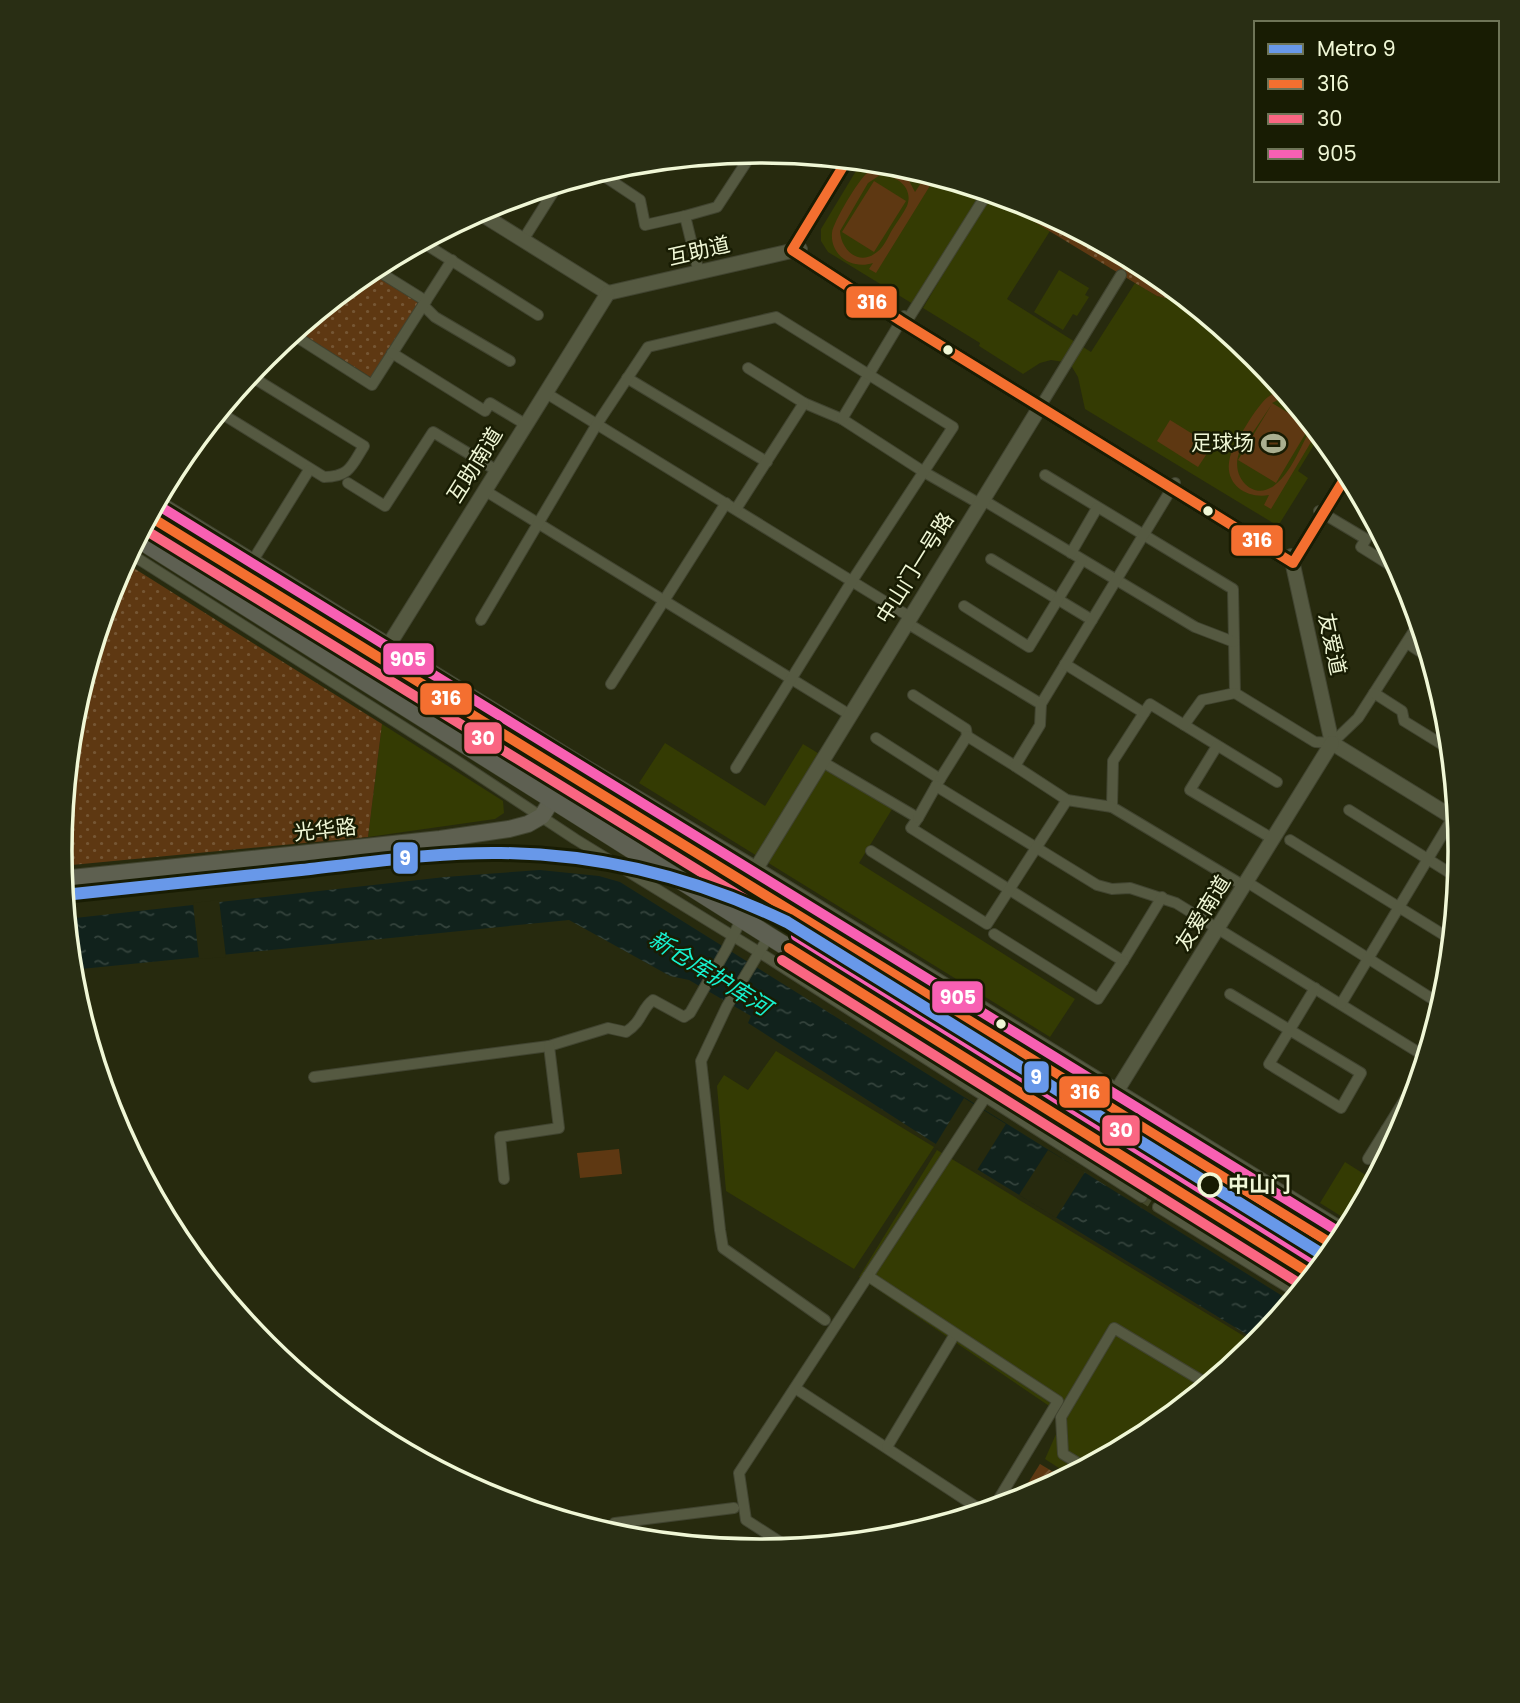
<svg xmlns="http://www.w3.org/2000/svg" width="1520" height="1703" font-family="Poppins,'Noto Sans SC',sans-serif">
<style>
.built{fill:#343b03}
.park{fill:url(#park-dots)}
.garden{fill:url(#garden-furrows)}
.pitch{fill:#5e3812;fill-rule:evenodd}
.water{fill:url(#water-ripples)}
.pier{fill:#272a0e}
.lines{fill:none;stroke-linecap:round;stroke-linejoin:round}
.minor-tunnel{stroke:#45492c;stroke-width:10;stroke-dasharray:10 5;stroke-linecap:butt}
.primary-tunnel{stroke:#45492c;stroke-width:18;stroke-dasharray:18 9;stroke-linecap:butt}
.minor-casing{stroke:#414430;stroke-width:12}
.tertiary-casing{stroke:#414430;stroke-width:16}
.secondary-casing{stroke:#414430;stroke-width:18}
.primary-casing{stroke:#414430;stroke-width:19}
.minor{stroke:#555941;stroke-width:10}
.tertiary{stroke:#555941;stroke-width:14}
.secondary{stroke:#5e6050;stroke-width:16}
.primary{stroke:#5e6052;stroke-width:18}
.bus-1-casing{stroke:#181c03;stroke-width:16}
.bus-2-casing{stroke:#181c03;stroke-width:16}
.bus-3-casing{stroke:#181c03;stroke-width:16}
.bus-1{stroke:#f46f30;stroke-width:10}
.bus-2{stroke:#fa6682;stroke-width:10}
.bus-3{stroke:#f860b3;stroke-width:10}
.metro-1-casing{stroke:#181c03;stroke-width:18}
.metro-1{stroke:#6898e9;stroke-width:12}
.bus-dot{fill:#f0f7d6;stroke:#181c03;stroke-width:2.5}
.stop-dot{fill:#181c03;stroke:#f0f7d6;stroke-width:3.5}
.labels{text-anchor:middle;stroke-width:5;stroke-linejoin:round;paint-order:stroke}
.street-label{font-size:21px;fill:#f0f7d6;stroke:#181c03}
.poi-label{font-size:21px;fill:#f0f7d6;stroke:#181c03;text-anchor:end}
.stop-label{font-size:21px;font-weight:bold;fill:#f0f7d6;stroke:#181c03;text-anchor:start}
.water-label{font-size:23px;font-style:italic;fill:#18f1cf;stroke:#181c03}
.rim{fill:none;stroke:#f0f7d6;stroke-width:3.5}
.line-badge{stroke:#181c03;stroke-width:2.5}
.badge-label{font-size:19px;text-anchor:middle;font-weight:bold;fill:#fff}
</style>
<defs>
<pattern id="park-dots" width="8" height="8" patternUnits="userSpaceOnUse" patternTransform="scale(1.75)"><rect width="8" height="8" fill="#5e3812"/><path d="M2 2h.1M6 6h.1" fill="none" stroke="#755634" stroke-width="1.8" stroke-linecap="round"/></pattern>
<pattern id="garden-furrows" width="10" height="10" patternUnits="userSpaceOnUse" patternTransform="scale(1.75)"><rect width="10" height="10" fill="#5e3812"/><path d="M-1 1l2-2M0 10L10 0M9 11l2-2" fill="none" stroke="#755634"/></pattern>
<pattern id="water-ripples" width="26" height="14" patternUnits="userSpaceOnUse" patternTransform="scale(1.75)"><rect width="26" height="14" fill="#11221c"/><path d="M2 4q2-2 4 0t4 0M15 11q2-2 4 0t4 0" fill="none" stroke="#34433c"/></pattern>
</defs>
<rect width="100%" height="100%" fill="#272a0e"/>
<g class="built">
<polygon points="862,161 897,165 984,191 913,304 828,252 821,241 821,229"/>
<polygon points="990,195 1050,231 1007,299 1091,352 1135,283 1157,296 1179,301 1209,319 1256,356 1320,435 1298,471 1308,478 1278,526 1085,409 1078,377 1072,367 1064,362 1051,360 1040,363 1023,374 979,346 980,343 923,308"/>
<polygon points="1059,270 1089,288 1085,295 1089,297 1077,316 1073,314 1063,330 1034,312"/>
<polygon points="382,724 503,801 504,813 495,819 368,837"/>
<polygon points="665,743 765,806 803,744 897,801 859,863 1075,999 1050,1037 639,783"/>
<polygon points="776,1051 934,1147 854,1269 726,1191 717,1086 724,1075 748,1090"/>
<polygon points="937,1150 1257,1344 1149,1434 1071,1476 1045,1459 1064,1416 859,1277"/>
<polygon points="1345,1162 1375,1181 1352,1223 1320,1203"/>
</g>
<g class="park">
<polygon points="1012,199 1028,204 1149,269 1209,319 1179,301 1157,296 1135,283 1008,206"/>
<polygon points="370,270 420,301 372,378 299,332 303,325"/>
<polygon points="124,562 382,724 368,837 61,866 60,851 73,714 113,583"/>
</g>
<polygon class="garden" points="1040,1464 1065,1479 1028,1499 1016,1502"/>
<g class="pitch">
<path d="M889,164L924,173L918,182L906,175L915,192L927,174L936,176L876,273L869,269L873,263C853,270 830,256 832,233C833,222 859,179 868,172C876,167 885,167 895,168ZM880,175C897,175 914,188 907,206C903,214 897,222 892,230C888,237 884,247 877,252C859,267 841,250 840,231L868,183Z"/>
<polygon points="874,181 906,201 874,252 842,232"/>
<path d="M1284,391L1289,398H1282L1272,403L1310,426L1276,483L1238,460L1272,404L1239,453C1230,478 1255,503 1276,484C1291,472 1300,448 1309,432L1311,425L1317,432L1271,509L1264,505L1269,495C1246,499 1223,484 1230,457C1234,444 1257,405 1268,397C1273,393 1278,392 1284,391Z"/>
<polygon points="1170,420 1212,446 1198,467 1157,441"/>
<polygon points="619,1149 622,1174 580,1178 577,1153"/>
</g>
<polygon class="water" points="540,870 599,876 620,882 1292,1302 1259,1342 931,1141 748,1023 751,1016 689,980 670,976 569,920 71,970 66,919 445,877"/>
<g class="pier">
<polygon points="219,900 226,957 199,959 193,903"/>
<polygon points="964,1098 1006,1124 976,1172 934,1147"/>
<polygon points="1048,1150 1085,1172 1056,1218 1019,1195"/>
</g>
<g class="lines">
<polyline class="minor-tunnel" points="1142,1197 1158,1207"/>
<g class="primary-tunnel">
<polyline points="1157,1136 1277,1210"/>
<polyline points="1139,1165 1258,1240"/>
</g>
<defs>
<g id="minor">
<polyline points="598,172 640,200 645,225 685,216 699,273"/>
<polyline points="543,189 552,194 558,184"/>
<polyline points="685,216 717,207 753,152"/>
<polyline points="523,240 552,194"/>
<polyline points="422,242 538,315"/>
<polyline points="373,268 426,301"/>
<polyline points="423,305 435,317 510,361"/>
<polyline points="905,324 988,192"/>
<polyline points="292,334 372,385 452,260"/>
<polyline points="392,353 485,411 490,403 525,424"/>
<polyline points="748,368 804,403 842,419 924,472 980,504"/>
<polyline points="627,378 767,462"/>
<polyline points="546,393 910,617"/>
<polyline points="1040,407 1121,275"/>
<path d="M219,412L324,477C350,477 352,465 364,446L249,375"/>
<polyline points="842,419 904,316"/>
<polyline points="1045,475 1233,589 1235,693 1315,742 1332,743 1358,718 1419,623"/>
<polyline points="348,483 385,506 433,432 496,470"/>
<polyline points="484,490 850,715"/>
<polyline points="158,500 588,766 757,867 1348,1231"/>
<polyline points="983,500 1195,627 1234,642"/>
<polyline points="736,509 804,403"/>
<polyline points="1319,511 1366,539 1361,547 1401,572"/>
<polyline points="129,553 454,759 575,839 759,952 1142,1197"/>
<polyline points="1071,553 1097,508"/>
<polyline points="991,559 1092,620"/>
<polyline points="250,565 309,470"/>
<polyline points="964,606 1029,647 1082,560"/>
<polyline points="481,620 597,424 648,347 776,317 953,427 852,581 736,768"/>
<polyline points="907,623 1041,704 1175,483"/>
<polyline points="1407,643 1430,658"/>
<polyline points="1065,664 1144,713 1113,761 1112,807 1244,886"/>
<polyline points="611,684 726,503"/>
<polyline points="1374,693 1402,711 1404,721 1451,750"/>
<polyline points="913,695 966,729 967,736"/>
<polyline points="1144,713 1150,704 1277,782"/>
<polyline points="1184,725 1202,700 1235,693"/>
<polyline points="876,738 940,779 936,786 1097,885 1112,889 1130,888 1176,903 1426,1057"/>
<polyline points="1217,746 1190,790 1273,839"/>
<polyline points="821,761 918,818 911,828 1123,961 1162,897"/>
<polyline points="940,779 967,736 1015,766"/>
<polyline points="1067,800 1112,807"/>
<polyline points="1349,810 1458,878"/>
<polyline points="918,818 936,786"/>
<polyline points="1290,840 1452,940"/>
<polyline points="871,851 987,924 1067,800 1015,766 1040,725 1041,704"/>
<polyline points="1247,882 1442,1005"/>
<polyline points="994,934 1098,999 1123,961"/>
<polyline points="769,936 727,1006 701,1061 720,1230 723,1248 825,1320"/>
<polyline points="1230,994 1361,1073 1341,1108 1269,1064 1315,988"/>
<polyline points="1341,1004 1453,817"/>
<path d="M314,1077L549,1046L608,1028L626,1032C643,1021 641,1009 653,1000L684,1017L690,1013L726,950L756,890"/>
<polyline points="1386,1130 1398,1137"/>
<polyline points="1368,1159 1422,1072"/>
<polyline points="504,1179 500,1137 559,1128 549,1046"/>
<polyline points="1158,1207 1299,1294"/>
<polyline points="795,1388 984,1512"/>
<polyline points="887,1447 955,1334"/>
<polyline points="1086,1468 1063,1454 1061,1417 1114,1328 1209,1385"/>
<polyline points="992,1510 1058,1401 868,1276 998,1078"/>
<polyline points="615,1536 615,1523 734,1508"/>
<polyline points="791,1549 746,1520 739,1473 868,1276"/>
</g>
<g id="tertiary">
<polyline points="478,212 608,293"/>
<polyline points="792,250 901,321 1293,563"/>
<polyline points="792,250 847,160"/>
<polyline points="608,293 800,249"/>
<polyline points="1291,556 1332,743"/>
<polyline points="1293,563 1348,473"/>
<polyline points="380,659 608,293"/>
<polyline points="1332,743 1457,820"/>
<polyline points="746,885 1040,407"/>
<polyline points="1108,1105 1332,743"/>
</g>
<polyline id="secondary" points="62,879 440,839 509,829 528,824 542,816 567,775"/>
<g id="primary">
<polyline points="149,516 1157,1136"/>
<polyline points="137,538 769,936 1139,1165"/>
<polyline points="1277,1210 1337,1247"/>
<polyline points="1258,1240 1314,1276"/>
</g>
</defs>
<use href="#minor" class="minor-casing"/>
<use href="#tertiary" class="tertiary-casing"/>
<use href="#secondary" class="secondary-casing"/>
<use href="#primary" class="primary-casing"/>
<use href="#minor" class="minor"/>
<use href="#tertiary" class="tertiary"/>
<use href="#secondary" class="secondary"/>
<use href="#primary" class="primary"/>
<defs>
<g id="bus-1">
<polyline points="847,160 792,250 901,321 1293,563 1348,473"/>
<polyline points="149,516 1337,1247"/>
<polyline points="789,948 1314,1276"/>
</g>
<g id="bus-2">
<polyline points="142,528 1328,1258"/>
<polyline points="782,960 1305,1287"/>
</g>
<g id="bus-3">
<polyline points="156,504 1344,1235"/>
<polyline points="796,936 1321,1264"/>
</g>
</defs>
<use href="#bus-1" class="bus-1-casing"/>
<use href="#bus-2" class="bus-2-casing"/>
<use href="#bus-3" class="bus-3-casing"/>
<use href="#bus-1" class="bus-1"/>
<use href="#bus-2" class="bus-2"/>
<use href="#bus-3" class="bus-3"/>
<defs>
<path id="metro-1" d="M64,895C143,887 222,879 301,870C367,863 434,852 501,853C601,854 698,879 787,922L1328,1258"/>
</defs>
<use href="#metro-1" class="metro-1-casing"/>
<use href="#metro-1" class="metro-1"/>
</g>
<defs>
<symbol id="stadium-bare" viewBox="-9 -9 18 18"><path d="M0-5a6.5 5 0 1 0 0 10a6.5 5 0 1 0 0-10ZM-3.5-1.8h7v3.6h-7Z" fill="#aaaf90" stroke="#181c03" stroke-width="2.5" paint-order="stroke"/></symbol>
</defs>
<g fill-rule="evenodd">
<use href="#stadium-bare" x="1256" y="426" width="35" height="35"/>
</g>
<g class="bus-dot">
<circle cx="948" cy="350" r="6"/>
<circle cx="1208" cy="511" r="6"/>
<circle cx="1001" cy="1024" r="6"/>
</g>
<circle class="stop-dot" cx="1210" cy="1185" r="11"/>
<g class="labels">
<g class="street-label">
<text transform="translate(699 251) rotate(-13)" y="7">互助道</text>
<text transform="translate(475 465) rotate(-58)" y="7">互助南道</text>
<text transform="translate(915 568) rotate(-58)" y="7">中山门一号路</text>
<text transform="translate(1332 644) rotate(78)" y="7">友爱道</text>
<text transform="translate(325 830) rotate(-6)" y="7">光华路</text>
<text transform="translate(1203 913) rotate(-58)" y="7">友爱南道</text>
</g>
<g class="poi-label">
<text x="1254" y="450">足球场</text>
</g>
<g class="stop-label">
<text x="1228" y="1192">中山门</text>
</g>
<g class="water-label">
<text transform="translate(710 973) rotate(32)" y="8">新仓库护库河</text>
</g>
</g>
<path d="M0 0H1520V1703H0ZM72 851a688 688 0 1 1 1376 0a688 688 0 1 1-1376 0Z" fill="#292e14" fill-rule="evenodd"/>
<path class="rim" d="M72 851a688 688 0 1 1 1376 0a688 688 0 1 1-1376 0Z"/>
<g class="line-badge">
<rect x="845" y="285" width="53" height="34" rx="7" fill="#f46f30"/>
<rect x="1230" y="524" width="54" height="33" rx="7" fill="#f46f30"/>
<rect x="382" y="642" width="53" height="34" rx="7" fill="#f860b3"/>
<rect x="419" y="682" width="54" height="34" rx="7" fill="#f46f30"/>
<rect x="463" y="721" width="40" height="34" rx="7" fill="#fa6682"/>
<rect x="392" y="841" width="27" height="34" rx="7" fill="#6898e9"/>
<rect x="931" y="980" width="53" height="34" rx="7" fill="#f860b3"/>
<rect x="1023" y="1060" width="27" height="34" rx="7" fill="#6898e9"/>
<rect x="1058" y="1075" width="53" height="34" rx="7" fill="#f46f30"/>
<rect x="1101" y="1114" width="40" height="33" rx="7" fill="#fa6682"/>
</g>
<g class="badge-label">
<text x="872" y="309">316</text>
<text x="1257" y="547">316</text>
<text x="408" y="666">905</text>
<text x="446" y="705">316</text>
<text x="483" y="745">30</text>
<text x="405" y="865">9</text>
<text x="958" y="1004">905</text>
<text x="1036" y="1084">9</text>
<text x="1085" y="1099">316</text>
<text x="1121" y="1137">30</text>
</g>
<rect x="1254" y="21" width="245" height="161" fill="#181c03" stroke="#6e7457" stroke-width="2"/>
<rect x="1268" y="44" width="35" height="10" fill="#6898e9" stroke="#6e7457" stroke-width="2"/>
<text x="1317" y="56" font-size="21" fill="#f0f7d6">Metro 9</text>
<rect x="1268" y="79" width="35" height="10" fill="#f46f30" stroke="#6e7457" stroke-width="2"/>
<text x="1317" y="91" font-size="21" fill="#f0f7d6">316</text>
<rect x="1268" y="114" width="35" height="10" fill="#fa6682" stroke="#6e7457" stroke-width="2"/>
<text x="1317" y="126" font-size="21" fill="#f0f7d6">30</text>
<rect x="1268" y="149" width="35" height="10" fill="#f860b3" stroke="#6e7457" stroke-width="2"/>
<text x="1317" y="161" font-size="21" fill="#f0f7d6">905</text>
</svg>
